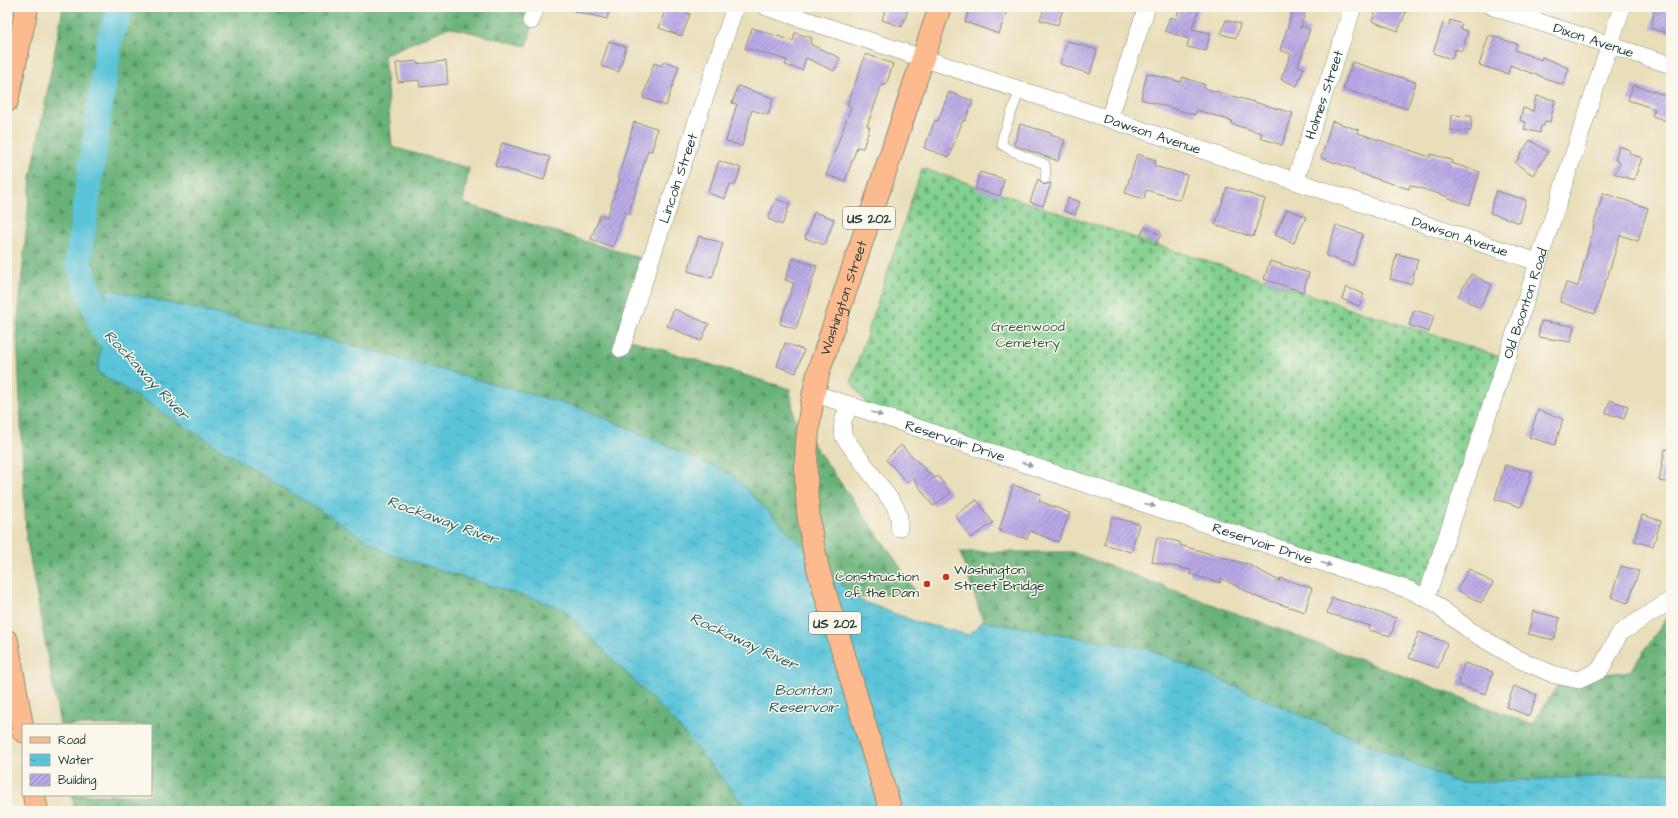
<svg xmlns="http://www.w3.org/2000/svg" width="1678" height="818" font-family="'Architects Daughter',sans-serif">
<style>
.forest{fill:url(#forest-firs);stroke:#447857}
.cemetery{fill:url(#cemetery-stones);stroke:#508662}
.water{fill:url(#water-ripples);stroke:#3e8086}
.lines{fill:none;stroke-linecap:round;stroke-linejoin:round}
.river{stroke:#5cc4d9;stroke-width:26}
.building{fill:url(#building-hatch)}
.lane-casing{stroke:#848e77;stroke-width:10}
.street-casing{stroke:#848e77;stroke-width:18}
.primary-casing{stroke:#848e77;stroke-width:24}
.highway-casing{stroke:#848e77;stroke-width:24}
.lane{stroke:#fff;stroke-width:9}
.street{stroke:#fff;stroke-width:17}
.primary{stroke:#fcba8e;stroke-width:22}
.highway{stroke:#fcba8e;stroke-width:22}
.oneway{fill:#8f9e9a}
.poi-dot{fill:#c8321e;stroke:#fbf7ec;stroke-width:1.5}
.labels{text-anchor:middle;stroke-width:3;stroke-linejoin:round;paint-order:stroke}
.shield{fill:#fbf7ec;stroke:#61756b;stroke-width:1}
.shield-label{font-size:13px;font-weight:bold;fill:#1f3d34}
.street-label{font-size:14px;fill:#1f3d34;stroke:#fbf7ec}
.park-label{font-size:14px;fill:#38624b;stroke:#fbf7ec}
.poi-label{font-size:14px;fill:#1f3d34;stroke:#fbf7ec;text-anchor:start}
.water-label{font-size:15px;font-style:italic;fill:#2e5f5d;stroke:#fbf7ec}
</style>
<defs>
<pattern id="forest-firs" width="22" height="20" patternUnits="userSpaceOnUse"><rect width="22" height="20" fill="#69b27a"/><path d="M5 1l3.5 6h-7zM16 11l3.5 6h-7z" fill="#569265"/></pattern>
<pattern id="cemetery-stones" width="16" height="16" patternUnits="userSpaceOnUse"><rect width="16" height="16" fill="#82d08f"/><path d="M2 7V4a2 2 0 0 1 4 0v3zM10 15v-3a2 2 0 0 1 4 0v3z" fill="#6aaa76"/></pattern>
<pattern id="water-ripples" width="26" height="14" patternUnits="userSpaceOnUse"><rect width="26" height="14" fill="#5cc4d9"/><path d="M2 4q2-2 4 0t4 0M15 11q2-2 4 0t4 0" fill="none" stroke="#4ba0b1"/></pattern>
<pattern id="building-hatch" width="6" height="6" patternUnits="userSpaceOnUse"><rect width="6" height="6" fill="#b9a7e6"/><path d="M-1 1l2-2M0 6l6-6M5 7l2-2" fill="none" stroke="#9689bb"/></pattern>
</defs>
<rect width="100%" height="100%" fill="#fbf7ec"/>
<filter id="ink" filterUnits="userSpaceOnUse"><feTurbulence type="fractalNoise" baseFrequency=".025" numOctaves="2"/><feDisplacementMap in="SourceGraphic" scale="8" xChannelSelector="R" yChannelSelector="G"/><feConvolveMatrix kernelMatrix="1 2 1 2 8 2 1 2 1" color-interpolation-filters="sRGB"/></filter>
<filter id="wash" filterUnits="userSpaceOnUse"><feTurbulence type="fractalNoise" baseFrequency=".012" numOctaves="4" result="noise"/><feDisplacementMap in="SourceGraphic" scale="16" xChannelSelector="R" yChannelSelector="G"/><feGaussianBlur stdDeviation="0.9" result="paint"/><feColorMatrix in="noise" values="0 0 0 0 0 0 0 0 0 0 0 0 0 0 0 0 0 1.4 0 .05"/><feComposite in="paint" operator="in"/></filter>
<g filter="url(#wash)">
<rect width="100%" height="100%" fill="#e9deba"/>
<g class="forest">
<polygon points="63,7 511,7 535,14 527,46 449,27 384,55 392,147 469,168 463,203 652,262 628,339 790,389 794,417 894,558 915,591 854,598 731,474 584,409 351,345 107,289 389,554 562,608 673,720 749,811 75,811 72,795 151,795 151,725 60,725 26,536 17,331 31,178"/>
<polygon points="960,552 1072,552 1532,724 1562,679 1630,671 1671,612 1671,773 1459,783 1148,649 983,621"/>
</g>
<polygon class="cemetery" points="922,168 1510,360 1430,595 875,416 851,382"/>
<polygon class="water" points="107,289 351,345 584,409 731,474 854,598 914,621 969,635 983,621 1148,649 1459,783 1671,773 1671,811 749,811 673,720 562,608 389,554 98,372"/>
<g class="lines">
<polyline class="river" points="120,7 109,41 78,262 103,329 128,356"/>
</g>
<g id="blocks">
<g class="building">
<polygon points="574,7 610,7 607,19 574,11"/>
<polygon points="666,7 690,14 682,36 659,28"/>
<polygon points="886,7 909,7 902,27 882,20"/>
<polygon points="970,7 1008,7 999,34 965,22"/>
<polygon points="1045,7 1056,7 1063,9 1058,25 1040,20"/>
<polygon points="1180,7 1200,7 1192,29 1210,33 1206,51 1187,47 1189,39 1165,31 1170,17 1176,19"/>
<polygon points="1294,7 1307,7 1300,29 1302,26 1310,29 1298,66 1304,68 1297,86 1281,79 1291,54 1280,50"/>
<polygon points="1377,7 1393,7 1406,12 1398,31 1372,21"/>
<polygon points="1655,7 1671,10 1671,33 1651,29"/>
<polygon points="1226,20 1240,24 1236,38 1221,34"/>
<polygon points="1450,20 1462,24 1460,29 1468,31 1462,51 1455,49 1452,59 1433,53 1443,23 1449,25"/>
<polygon points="752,28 793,41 795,33 812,38 810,44 840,58 834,71 806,58 802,70 785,65 787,60 745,48"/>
<polygon points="1489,35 1517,44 1515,50 1541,60 1542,57 1569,68 1563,85 1510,65 1508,74 1479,65"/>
<polygon points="609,41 626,47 619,72 601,66"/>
<polygon points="1067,41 1097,50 1090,74 1060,64"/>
<polygon points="866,54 893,64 886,85 882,84 867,126 870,127 863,148 857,147 845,181 826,175 851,107 847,105"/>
<polygon points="417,61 417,64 446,61 448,84 420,87 419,80 398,82 396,63"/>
<polygon points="663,61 679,66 666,106 643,98 654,63 662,66"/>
<polygon points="1352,62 1416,82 1407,109 1343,89"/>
<polygon points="1147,73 1181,82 1183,77 1205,85 1204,88 1293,113 1282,145 1260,138 1262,133 1231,124 1232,121 1197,110 1195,115 1141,99"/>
<polygon points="1633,85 1671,97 1671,122 1652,116 1655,109 1628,100"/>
<polygon points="738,86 773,98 768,115 752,110 742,146 726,141 737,104 732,103"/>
<polygon points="949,92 973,101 965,121 963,120 949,157 924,148 935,120 938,121"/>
<polygon points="1536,96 1555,100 1550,122 1545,121 1544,126 1541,126 1540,133 1524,129 1526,122 1520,121 1523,108 1533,111"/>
<polygon points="1452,115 1472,116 1471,131 1451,131"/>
<polygon points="1332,121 1359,130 1358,133 1430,157 1431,154 1452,160 1451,163 1480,172 1470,205 1448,198 1449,197 1410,185 1409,189 1377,179 1354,171 1354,169 1321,158"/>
<polygon points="634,122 657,128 652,151 648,150 629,214 625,212 613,247 591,239 600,215 607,217 620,178 618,178"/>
<polygon points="1020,124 1051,133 1051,135 1065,140 1058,161 1014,145"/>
<polygon points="1530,140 1548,152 1533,175 1515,163"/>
<polygon points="502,143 550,157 544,180 495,166"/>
<polygon points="1619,146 1630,150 1629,153 1642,158 1634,180 1615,174 1620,162 1615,160"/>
<polygon points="1137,154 1156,160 1154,166 1187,175 1180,200 1146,190 1144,199 1125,193"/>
<polygon points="719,161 741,168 735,185 730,184 725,199 708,193"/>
<polygon points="980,172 1004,179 1000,196 975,189"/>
<polygon points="1038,179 1044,185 1051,183 1043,206 1030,202"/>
<polygon points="1227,187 1265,199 1253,237 1215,225"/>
<polygon points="1496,191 1526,200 1520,223 1490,213"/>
<polygon points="1603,193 1648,208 1638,241 1620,235 1607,279 1606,279 1595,314 1560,302 1566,283 1578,286 1594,227 1593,227"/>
<polygon points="1068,198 1080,202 1075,215 1064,211"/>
<polygon points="776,199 790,204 782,225 768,219"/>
<polygon points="1287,209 1306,217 1294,243 1275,235"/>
<polygon points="814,212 834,219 825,245 805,238"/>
<polygon points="1336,225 1363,234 1353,265 1326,256"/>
<polygon points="1145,227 1161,235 1155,245 1140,236"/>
<polygon points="699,236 723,243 712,278 688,271"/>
<polygon points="1397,254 1418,259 1411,284 1390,279"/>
<polygon points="793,258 817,266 796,329 780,324 794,283 785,280"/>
<polygon points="1270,261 1309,273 1303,292 1264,279"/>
<polygon points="1471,274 1492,285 1479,308 1458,296"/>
<polygon points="1346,287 1364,294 1359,306 1342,299"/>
<polygon points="674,309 709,324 701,341 667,326"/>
<polygon points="1414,310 1434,316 1429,332 1409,325"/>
<polygon points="1541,321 1574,326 1571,342 1538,337"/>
<polygon points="785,343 804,350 796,373 777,366"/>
<polygon points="1610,400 1628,406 1624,419 1606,413"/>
<polygon points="1538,410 1563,419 1555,445 1529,437"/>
<polygon points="901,445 934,478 938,476 951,493 933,506 913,478 908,483 886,460"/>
<polygon points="1665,449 1671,450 1671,483 1659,481"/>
<polygon points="1505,465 1532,472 1521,507 1495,499"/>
<polygon points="1013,485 1041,494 1039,501 1070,513 1058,542 1030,531 1027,539 999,531"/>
<polygon points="977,500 993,523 971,538 955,515"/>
<polygon points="1642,515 1661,521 1653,546 1634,541"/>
<polygon points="1112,517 1139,524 1131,552 1104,544"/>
<polygon points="1157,537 1180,542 1180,545 1245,564 1246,563 1279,581 1280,578 1312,588 1305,612 1261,598 1261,599 1221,578 1220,583 1190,574 1191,570 1152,562"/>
<polygon points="1621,566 1639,571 1628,603 1611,597"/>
<polygon points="1469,569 1493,583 1481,603 1457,590"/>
<polygon points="1332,598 1396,618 1391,636 1369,630 1370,626 1327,613"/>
<polygon points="1533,611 1560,618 1554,640 1528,634"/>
<polygon points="1419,632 1447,643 1438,668 1409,658"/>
<polygon points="1464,663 1493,672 1486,694 1458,685"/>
<polygon points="1514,686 1537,695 1529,716 1506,707"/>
</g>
</g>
</g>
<g filter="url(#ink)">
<use href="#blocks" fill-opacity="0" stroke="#848e77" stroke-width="1"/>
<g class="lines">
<defs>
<polyline id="lane" points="1020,90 1003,135 1002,145 1012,151 1045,164 1046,172 1045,179"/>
<g id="street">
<path id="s1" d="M766,7L1109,119L1538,262"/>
<path id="s2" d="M1493,7L1671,65"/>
<polyline points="531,21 536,7"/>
<polyline points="1109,119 1147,7"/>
<path id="s3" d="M1295,181L1353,7"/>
<path id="s4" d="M621,349L735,7"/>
<path id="s5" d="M813,393L1314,560L1410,590L1431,601L1472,632L1516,658L1555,675L1579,680L1600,670L1620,633L1671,600"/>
<path d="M851,405C844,416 840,424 844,437L895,506L899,517V528"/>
<path id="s6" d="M1426,598L1499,382L1622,7"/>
</g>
<g id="primary">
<path id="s7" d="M891,811C875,760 860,709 845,658C836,628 826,598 818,568C802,503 802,435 819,370L940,7"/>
</g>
<g id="highway">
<polyline points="7,101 27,7"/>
<polyline points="7,641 23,731"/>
<polyline points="34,795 37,811"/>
</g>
</defs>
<use href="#lane" class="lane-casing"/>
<use href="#street" class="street-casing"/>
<use href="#primary" class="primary-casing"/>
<use href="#highway" class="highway-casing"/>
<use href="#lane" class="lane"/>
<use href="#street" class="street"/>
<use href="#primary" class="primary"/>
<use href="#highway" class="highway"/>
</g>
<defs><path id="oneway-solid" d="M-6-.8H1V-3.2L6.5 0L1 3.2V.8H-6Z"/></defs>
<g class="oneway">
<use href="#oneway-solid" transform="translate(877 414) rotate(19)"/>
<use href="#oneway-solid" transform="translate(1027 464) rotate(18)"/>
<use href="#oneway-solid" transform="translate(1150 505) rotate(18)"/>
<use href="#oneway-solid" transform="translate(1326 564) rotate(17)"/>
</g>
</g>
<g class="poi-dot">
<circle cx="946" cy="577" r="4"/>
<circle cx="927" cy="584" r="4"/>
</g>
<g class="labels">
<g class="shield">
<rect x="843" y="207" width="52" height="22" rx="3"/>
<rect x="809" y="612" width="52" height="22" rx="3"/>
</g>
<g class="shield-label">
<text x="869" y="223">US 202</text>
<text x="835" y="628">US 202</text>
</g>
<g class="street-label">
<text dy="5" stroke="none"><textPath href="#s2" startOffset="106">Dixon Avenue</textPath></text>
<text dy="5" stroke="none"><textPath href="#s3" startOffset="91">Holmes Street</textPath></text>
<text dy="5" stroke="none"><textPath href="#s1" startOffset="407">Dawson Avenue</textPath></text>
<text dy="5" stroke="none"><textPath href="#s4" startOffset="180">Lincoln Street</textPath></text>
<text dy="5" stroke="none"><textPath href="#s1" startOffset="731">Dawson Avenue</textPath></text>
<text dy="5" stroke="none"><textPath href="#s7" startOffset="530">Washington Street</textPath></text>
<text dy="5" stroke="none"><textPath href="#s6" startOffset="311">Old Boonton Road</textPath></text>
<text dy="5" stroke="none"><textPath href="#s5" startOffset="150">Reservoir Drive</textPath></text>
<text dy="5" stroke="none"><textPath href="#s5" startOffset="474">Reservoir Drive</textPath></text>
</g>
<g class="park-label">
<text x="1028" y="331">Greenwood<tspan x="1028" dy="16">Cemetery</tspan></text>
</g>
<g class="poi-label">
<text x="954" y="574">Washington<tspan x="954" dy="16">Street Bridge</tspan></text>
<text x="919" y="581" text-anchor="end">Construction<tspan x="919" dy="16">of the Dam</tspan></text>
</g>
<g class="water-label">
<text transform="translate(147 375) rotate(47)" y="5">Rockaway River</text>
<text transform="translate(443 520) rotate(20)" y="5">Rockaway River</text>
<text transform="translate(744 641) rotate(25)" y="5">Rockaway River</text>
<text x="803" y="695">Boonton<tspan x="803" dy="17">Reservoir</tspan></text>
</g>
</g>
<rect width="1678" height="818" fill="none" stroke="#fbf7ec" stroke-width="24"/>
<rect x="22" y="724" width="130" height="72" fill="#fbf7ec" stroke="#a3ada2"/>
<rect x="30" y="737" width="20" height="6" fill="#fcba8e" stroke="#a3ada2"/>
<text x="58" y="744" font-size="12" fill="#1f3d34">Road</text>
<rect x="30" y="754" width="20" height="12" fill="url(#water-ripples)" stroke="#a3ada2"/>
<text x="58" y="764" font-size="12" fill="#1f3d34">Water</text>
<rect x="30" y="774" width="20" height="12" fill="url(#building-hatch)" stroke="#a3ada2"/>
<text x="58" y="784" font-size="12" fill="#1f3d34">Building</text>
</svg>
